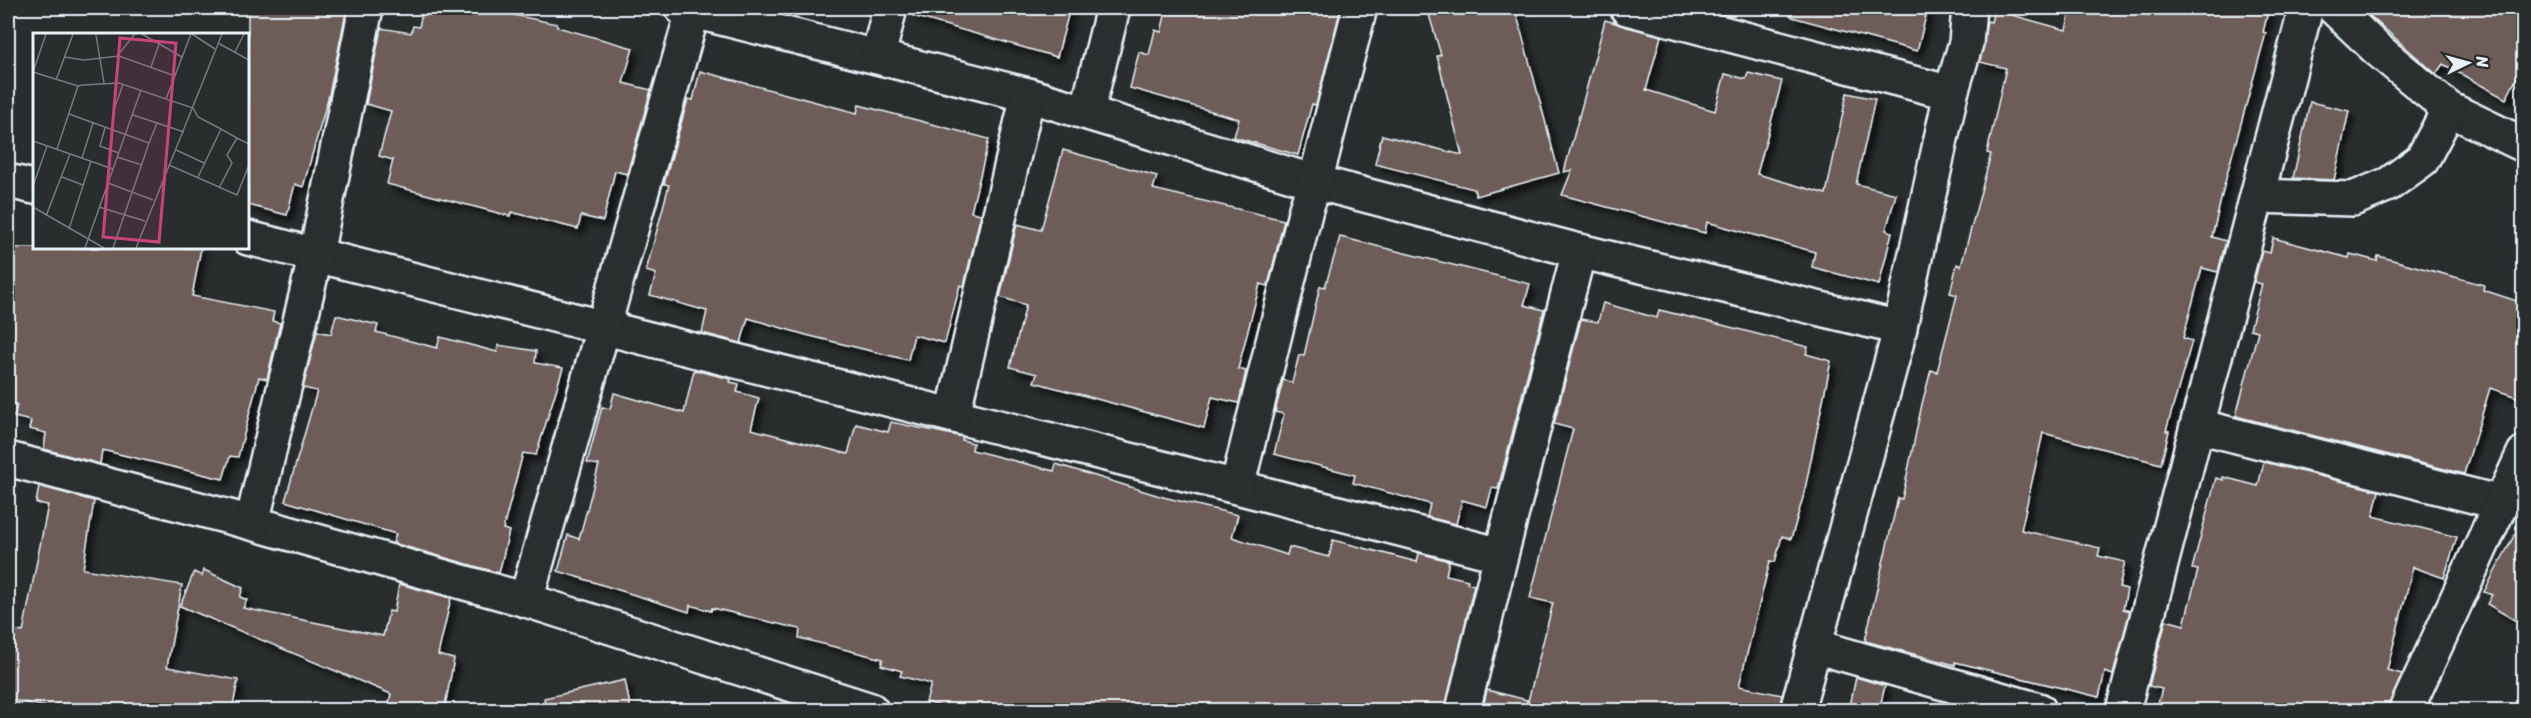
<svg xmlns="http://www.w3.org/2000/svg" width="2531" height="718" font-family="Sriracha,sans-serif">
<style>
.building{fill:#6e5c59;stroke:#e8f1f8;stroke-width:1.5;filter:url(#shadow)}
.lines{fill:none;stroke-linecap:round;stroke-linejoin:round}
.street-casing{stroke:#e8f1f8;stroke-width:38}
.street{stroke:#2a2d2e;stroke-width:33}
.inset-road{fill:none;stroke:#767b7f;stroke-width:1.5}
.view{fill:#ca437a;fill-opacity:0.15;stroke:#ca437a;stroke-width:3}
.inset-edge{fill:none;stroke:#e8f1f8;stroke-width:3}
</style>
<defs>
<filter id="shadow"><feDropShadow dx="5.5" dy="5.5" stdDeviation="3" flood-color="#0009"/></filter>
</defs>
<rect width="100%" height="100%" fill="#2a2d2e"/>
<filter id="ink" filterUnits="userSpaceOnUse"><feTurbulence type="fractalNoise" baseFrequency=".0167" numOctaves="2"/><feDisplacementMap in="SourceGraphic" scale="12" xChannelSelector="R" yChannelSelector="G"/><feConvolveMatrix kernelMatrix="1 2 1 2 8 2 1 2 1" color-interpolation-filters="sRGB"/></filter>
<g filter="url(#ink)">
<g class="building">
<polygon points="248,8 347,8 329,95 303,187 295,184 287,215 248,205"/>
<polygon points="423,8 480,8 557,24 557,27 633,48 623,83 651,90 627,174 615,171 603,221 581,216 578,229 511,212 510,216 387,184 393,160 379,156 391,111 366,104 381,28 411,33 413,26 419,27"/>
<polygon points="914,8 1070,8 1057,57 913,16"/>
<polygon points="1167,8 1341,8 1316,105 1312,104 1298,155 1234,137 1239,119 1130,88 1139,52 1149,55 1155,30 1161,32"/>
<polygon points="1427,8 1515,8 1559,173 1476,196 1474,189 1375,164 1382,135 1462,155 1437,56 1441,55"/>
<polygon points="1793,8 1928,8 1917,51 1792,17"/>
<polygon points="2071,8 2269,8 2263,32 2266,33 2227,174 2212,237 2226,241 2218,272 2202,268 2183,338 2192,341 2166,431 2169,431 2161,464 2043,433 2021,530 2100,548 2098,556 2125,562 2119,587 2127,589 2123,609 2130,611 2113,675 2105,672 2099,697 1955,662 1955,665 1865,641 1898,498 1902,499 1922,404 1931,370 1937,372 1957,295 1950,293 1957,264 1961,266 1991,154 1987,153 2006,68 1980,62 1987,21 1991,22 1994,10 2066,30"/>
<polygon points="2361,8 2523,8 2523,66 2506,99 2443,64 2436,74"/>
<polygon points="1605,20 1661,36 1646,90 1715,111 1725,74 1746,79 1748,73 1782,81 1757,174 1826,194 1847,93 1875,99 1856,184 1896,194 1886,230 1892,232 1879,285 1812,267 1815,252 1707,222 1705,233 1562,195 1572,170 1564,172"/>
<polygon points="700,71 857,113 859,105 989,139 971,212 981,214 964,286 960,285 945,343 914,335 908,360 806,335 748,318 741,343 702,333 707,311 650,295 656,274 646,271 669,185 664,184 688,99 693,100"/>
<polygon points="2310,102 2349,111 2334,180 2293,178"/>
<polygon points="1063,150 1157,176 1153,189 1284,220 1268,286 1260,284 1238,369 1246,371 1239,403 1212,397 1204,428 1034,382 1037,374 1010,367 1026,305 1000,297 1017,224 1041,230"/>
<polygon points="1340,237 1530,284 1524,305 1544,310 1498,489 1492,488 1487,507 1462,500 1456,524 1427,517 1430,504 1353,483 1355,475 1274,454 1284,414 1275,412 1283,380 1292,383 1299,355 1304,356 1320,286 1325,287"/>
<polygon points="2273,238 2349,258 2350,254 2377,261 2378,256 2484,285 2483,290 2523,303 2523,399 2490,388 2464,474 2236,416 2258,331 2250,329 2262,284 2254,282 2262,251 2270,253"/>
<polygon points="8,248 201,248 192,296 274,312 272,321 280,323 267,379 259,377 238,457 230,456 223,479 102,450 100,464 44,449 46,433 29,429 31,421 14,417 17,405 8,404"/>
<polygon points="1603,303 1657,318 1659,310 1722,325 1808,347 1806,354 1831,361 1804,494 1791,539 1782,536 1775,562 1770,561 1739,686 1782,695 1779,711 1482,711 1487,690 1527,700 1526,709 1553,603 1530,598 1573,429 1554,424 1581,319 1598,322"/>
<polygon points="336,315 378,325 376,332 437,348 440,337 497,352 498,345 536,351 535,363 563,368 536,455 523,453 503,529 509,531 499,573 393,543 396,534 285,501 317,391 303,388 317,331 331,334"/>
<polygon points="694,370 731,379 730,382 739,384 737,392 759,398 751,429 848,454 856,424 888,432 891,422 963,437 962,440 973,443 972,450 1054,471 1056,464 1163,497 1238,515 1232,537 1287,555 1289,547 1329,557 1333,540 1417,562 1419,553 1449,561 1446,575 1468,580 1467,583 1474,585 1445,711 957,711 926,702 931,684 900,676 902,671 881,665 883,659 799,638 800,629 712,608 711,611 690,605 689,612 558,571 568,535 579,539 599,465 587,463 602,407 610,409 614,393 684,413"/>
<polygon points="2264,462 2379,491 2373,516 2457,537 2444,578 2413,567 2387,670 2402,674 2387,711 2156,711 2162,689 2149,686 2166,620 2184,625 2198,570 2192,569 2216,478 2223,480 2223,477 2258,486"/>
<polygon points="39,486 94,501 83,569 182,585 167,667 238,680 232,711 66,711 8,699 8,630 23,632 48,505 36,503"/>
<polygon points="2523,519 2523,625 2487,604 2492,595 2484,592"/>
<polygon points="204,570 243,588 240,597 247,600 243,608 383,636 389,611 394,612 399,584 451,598 438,655 454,659 444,711 387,711 391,694 180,606 194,572 202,576"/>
<polygon points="1856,677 1885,686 1879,711 1849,711"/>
<polygon points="625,680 631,711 546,711 544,698"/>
</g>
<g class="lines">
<defs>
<g id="street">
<polyline points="682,8 1028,95 1315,182 1579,251 1900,328"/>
<polyline points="1360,8 1315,182 1306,209 1237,487 1501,555 1463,710"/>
<polyline points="1627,8 1951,93"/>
<polyline points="2334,8 2377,49 2449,109 2524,145"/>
<polyline points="878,56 890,8"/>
<polyline points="1087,112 1113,8"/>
<polyline points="8,181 34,187"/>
<polyline points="2258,196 2353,199 2389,184 2422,160 2449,109"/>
<polyline points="248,238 1237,487"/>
<polyline points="953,414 1028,95"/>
<polyline points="2198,426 2501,503"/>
<polyline points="8,459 252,523 526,600 871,710"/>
<polyline points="252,523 316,254 366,8"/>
<polyline points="1501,555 1579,251"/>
<polyline points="526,600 693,11"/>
<polyline points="1814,646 2039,710"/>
<polyline points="1797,710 1896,345 1951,93 1966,43 1969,8"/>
<polyline points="2123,710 2306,8"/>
<polyline points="2406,710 2524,453"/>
</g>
</defs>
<use href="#street" class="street-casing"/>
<use href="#street" class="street"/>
</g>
</g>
<g transform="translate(33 33)">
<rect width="216" height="216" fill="#2a2d2e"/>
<path class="inset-road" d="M109,1L149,24M159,1L182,16M63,2L71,50M185,10L216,27M202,19L211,1M84,23L102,1M31,24L51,27L86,23L142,43M118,34L126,11M0,39L45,53M0,39L13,1M23,47L40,1M133,66L158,1M81,77L90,51M36,81L116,110L124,90L151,99M100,82L124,90M72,95L67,113L86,120M0,108L80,136M24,116L45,53L50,52L86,50L160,75L165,84L188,96M143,117L171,130M84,124L109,132M49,125L60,90M136,132L204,162L216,132M29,144L50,152M165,144L188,96L204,105M75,150L120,167M0,153L14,113M186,155L199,130L194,122L204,105L216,111M0,174L71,215M66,174L112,188M13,183L37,121M36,196L58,128M52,215L108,57M80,215L116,110M103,215L189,1"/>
<path class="view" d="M87,5L143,10L126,209L70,204Z"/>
<rect width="216" height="216" class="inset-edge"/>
</g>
<rect width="2531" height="718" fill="none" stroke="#2a2d2e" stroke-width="30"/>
<rect x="15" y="15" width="2501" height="688" fill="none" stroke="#e8f1f8" stroke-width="2" filter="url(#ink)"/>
<g transform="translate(2468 63) rotate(85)" stroke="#2a2d2e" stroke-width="4.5" paint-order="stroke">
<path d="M0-4.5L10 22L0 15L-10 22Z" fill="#e8f1f8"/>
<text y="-9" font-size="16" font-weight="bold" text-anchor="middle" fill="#e8f1f8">N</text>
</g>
</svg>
